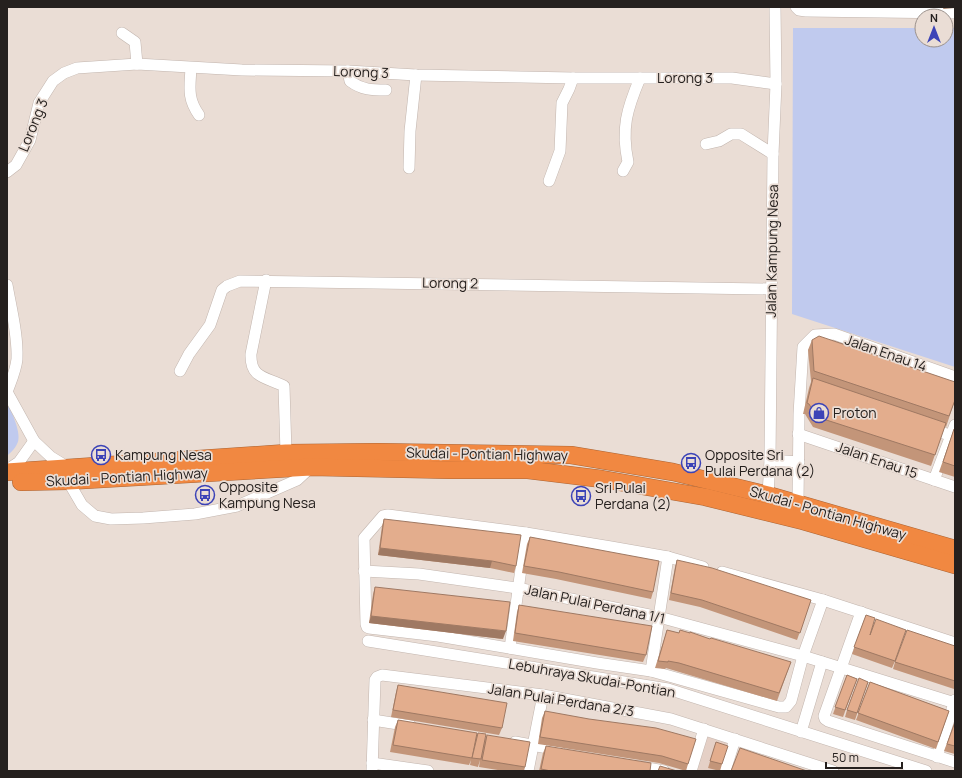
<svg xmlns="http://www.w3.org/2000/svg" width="962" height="778" font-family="Manrope,sans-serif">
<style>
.built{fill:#e5d0c6}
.green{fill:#c0caee}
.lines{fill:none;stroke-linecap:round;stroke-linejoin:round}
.minor-casing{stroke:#c2b5ae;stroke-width:12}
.highway-casing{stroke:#aa6435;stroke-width:18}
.minor{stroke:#fff;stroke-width:11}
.highway{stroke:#f18841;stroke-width:17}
.wall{fill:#c39579}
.shaded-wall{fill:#9f7963}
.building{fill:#e3ad8d;stroke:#9f7963}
.labels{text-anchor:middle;stroke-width:3.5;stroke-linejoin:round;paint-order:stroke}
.street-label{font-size:14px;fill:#25201e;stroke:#eaddd5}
.poi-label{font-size:14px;fill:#25201e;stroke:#eaddd5;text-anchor:start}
</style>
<rect width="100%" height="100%" fill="#eaddd5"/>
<polygon class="built" points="705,736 731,743 722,771 694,771"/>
<g class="green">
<polygon points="793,28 922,28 922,40 946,40 946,28 955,28 955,367 792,314"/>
<path d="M7,402C11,411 23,435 17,444C15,449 10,453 7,456Z"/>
</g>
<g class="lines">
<defs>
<g id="minor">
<polyline points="796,7 799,10 806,11 955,13"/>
<polyline points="122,33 135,42 137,64"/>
<path d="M191,68C190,87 187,98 199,115"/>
<path d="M348,71L350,81C362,90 372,90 386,90"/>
<polyline points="706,144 719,141 731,134 741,134 773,154"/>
<polyline points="409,168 410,131 416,75"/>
<path d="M623,171L628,162C621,128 627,109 640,78"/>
<polyline points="7,172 16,165 30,140 39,103 53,81 64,73 77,68 137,64 242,70 348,71 416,75 573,78 732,78 776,84"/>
<polyline points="549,181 560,151 562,103 569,89 573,78"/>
<path d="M266,280L251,354C250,379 267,377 284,386L286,453"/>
<path d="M7,285C11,308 18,335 17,359C16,370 11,381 7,392L34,441L51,457L69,468"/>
<polyline points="180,371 189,354 210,325 222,290 227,286 240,281 772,289"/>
<polyline points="929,428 955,437"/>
<polyline points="798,434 955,487"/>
<polyline points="770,460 799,462"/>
<polyline points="7,470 19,462 34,441"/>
<polyline points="934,480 955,425"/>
<polyline points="68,481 82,505 95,516 111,519 143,518 195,514 237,506 297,480 311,467"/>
<polyline points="768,495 770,460 773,154 776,84 775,7"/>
<polyline points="798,503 799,414 803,347 815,335 834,334 955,377"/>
<polyline points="703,567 668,557 611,547 526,533 388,515 383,516 364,538 366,624 367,627 369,628 438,636 597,663 651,671 779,707 786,707 791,701 803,656 823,600"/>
<polyline points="364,571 419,574 517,588 659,617 803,656 955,703"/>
<polyline points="722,572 823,600 955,643"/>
<polyline points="861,612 824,716 825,719 828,721 955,762"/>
<polyline points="368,641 668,689 926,771"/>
<polyline points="510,648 526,533"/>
<polyline points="651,671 668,557"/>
<polyline points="373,720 411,726"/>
<polyline points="801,732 822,662"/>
<polyline points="515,742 559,750"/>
<polyline points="937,757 955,700"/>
<polyline points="372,763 428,771"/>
<polyline points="637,766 664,771"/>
<polyline points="372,771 375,680 377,677 382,675 543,695 671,719 833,771"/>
<polyline points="528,771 543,695"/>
<polyline points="691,771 704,729"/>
<polyline points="725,771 735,739"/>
</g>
<g id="highway">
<polyline points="7,472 286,453 378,452 571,455 673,472 768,495 955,549"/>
<polyline points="21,482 68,481 311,467 450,470 528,470 602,479 705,497 803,521 955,565"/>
</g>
</defs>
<use href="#minor" class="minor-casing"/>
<use href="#highway" class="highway-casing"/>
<use href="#minor" class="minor"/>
<use href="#highway" class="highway"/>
</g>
<g class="wall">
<polygon points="812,340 955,400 946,427 945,426 931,466 813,427 805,414 803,414 809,388 811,382 811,381 808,350"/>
<polygon points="954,429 955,429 955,477 939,472"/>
<polygon points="384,519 516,566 514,573 490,568 378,555 382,526"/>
<polygon points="530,537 653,592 651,599 556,579 522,573 527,544"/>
<polygon points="677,560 811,600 797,640 700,607 669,600 675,567"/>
<polygon points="375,587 503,639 369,623 373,594"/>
<polygon points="519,605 646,655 643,662 513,641 517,612"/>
<polygon points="866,615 870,635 895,661 892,668 852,654"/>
<polygon points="667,630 679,633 710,639 791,662 777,701 676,671 666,668 665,669 655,668"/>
<polygon points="955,646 955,686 954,689 893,669 895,662"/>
<polygon points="847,675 857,679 843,717 833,714"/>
<polygon points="868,682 855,720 845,717 847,710"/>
<polygon points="870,682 949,711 936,749 856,720"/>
<polygon points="398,685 502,728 499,735 391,717 396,692"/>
<polygon points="545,711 688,764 686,771 659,763 538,744 542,718"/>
<polygon points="398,720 475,739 478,733 484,741 487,735 525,767 524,771 504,771 479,767 480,760 478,767 470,765 471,760 469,765 390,752 395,727"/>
<polygon points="955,722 955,754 944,751"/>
<polygon points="716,742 722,764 720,771 708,768"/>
<polygon points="546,746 650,771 539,771 543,753"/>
</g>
<g class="shaded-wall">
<polygon points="814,7 824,7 823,8 814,8"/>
<polygon points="825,7 834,7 834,8 824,8"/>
<rect x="835" y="7" width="10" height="1"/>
<polygon points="847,7 857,7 847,8"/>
<polygon points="944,7 955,7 955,8 943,9"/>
<polygon points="380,548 492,561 490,568 378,555"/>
<polygon points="371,616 506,631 503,639 369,623"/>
</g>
<g class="building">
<polygon points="819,336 955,382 955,400 949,416 814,371 812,340"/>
<polygon points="813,378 946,423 935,455 817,417 809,404 807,403"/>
<polygon points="954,429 955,429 955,466 943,462"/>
<polygon points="384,519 521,535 516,566 492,561 380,548"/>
<polygon points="530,537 659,561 653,592 559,572 524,566"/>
<polygon points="677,560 712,568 811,600 800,633 702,600 671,593"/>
<polygon points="375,587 510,602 506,631 371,616"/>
<polygon points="519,605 652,626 646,655 515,633"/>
<polygon points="866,615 875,618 870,635 876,619 906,630 895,661 854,647"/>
<polygon points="667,630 679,633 680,630 690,633 690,632 710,639 711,638 791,662 779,693 679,663 668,661 668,662 658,661"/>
<polygon points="907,630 955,646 955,681 895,662"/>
<polygon points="847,675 857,679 845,710 835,707"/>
<polygon points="859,678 868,682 857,713 847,710"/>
<polygon points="870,682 949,711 938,742 858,713"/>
<polygon points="398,685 507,703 502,728 393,710"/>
<polygon points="545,711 589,719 656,728 696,739 688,764 662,756 540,737"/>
<polygon points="398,720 477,733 472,758 393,745"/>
<polygon points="955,722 955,746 947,744"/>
<polygon points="478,733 486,734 481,759 472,758"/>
<polygon points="487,735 530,742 525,767 482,760"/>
<polygon points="716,742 728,746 722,764 710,761"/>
<polygon points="546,746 651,763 650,771 551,771 541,769"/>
<polygon points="740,748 807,771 731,771"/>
<polygon points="660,766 677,771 658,771"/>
</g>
<defs>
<symbol id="shop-ring" viewBox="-11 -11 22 22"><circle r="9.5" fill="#eaddd5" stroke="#3c43b7" stroke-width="1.5"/><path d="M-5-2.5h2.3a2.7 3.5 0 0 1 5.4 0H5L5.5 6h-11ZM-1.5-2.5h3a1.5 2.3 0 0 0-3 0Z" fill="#3c43b7"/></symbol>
<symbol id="bus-ring" viewBox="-11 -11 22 22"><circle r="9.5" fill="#eaddd5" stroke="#3c43b7" stroke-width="1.5"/><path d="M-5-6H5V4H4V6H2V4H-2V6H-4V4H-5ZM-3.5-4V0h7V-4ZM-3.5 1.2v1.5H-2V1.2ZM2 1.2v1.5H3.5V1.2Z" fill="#3c43b7"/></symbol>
</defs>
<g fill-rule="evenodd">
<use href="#shop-ring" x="808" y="402" width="22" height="22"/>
<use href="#bus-ring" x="90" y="444" width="22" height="22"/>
<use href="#bus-ring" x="680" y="452" width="22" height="22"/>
<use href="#bus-ring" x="194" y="484" width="22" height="22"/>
<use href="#bus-ring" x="570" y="485" width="22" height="22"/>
</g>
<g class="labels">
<g class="street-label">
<text transform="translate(361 72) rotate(2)" y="5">Lorong 3</text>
<text x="685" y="83">Lorong 3</text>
<text transform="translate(33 125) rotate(-68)" y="5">Lorong 3</text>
<text transform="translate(772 251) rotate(-89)" y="5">Jalan Kampung Nesa</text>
<text transform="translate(450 283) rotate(1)" y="5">Lorong 2</text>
<text transform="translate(886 353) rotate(19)" y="5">Jalan Enau 14</text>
<text transform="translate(487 454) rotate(1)" y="5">Skudai - Pontian Highway</text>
<text transform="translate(877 460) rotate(19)" y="5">Jalan Enau 15</text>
<text transform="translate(127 477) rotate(-3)" y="5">Skudai - Pontian Highway</text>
<text transform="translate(828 513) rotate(16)" y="5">Skudai - Pontian Highway</text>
<text transform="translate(595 604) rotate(12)" y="5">Jalan Pulai Perdana 1/1</text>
<text transform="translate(592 678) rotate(10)" y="5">Lebuhraya Skudai-Pontian</text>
<text transform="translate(561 700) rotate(9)" y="5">Jalan Pulai Perdana 2/3</text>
</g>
<g class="poi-label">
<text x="833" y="418">Proton</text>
<text x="115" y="460">Kampung Nesa</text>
<text x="705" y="460">Opposite Sri<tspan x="705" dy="16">Pulai Perdana (2)</tspan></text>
<text x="219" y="492">Opposite<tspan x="219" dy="16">Kampung Nesa</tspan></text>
<text x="595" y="493">Sri Pulai<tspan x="595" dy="16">Perdana (2)</tspan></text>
</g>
</g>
<rect width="962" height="778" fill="none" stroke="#25201e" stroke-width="16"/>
<g transform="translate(934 28)"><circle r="19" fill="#eaddd5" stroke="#9b918c"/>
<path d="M0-3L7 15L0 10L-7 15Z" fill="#3c43b7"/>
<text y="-6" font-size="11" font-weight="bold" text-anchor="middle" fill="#25201e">N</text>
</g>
<path d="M826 762v6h76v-6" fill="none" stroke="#25201e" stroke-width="2"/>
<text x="832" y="762" font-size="12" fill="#25201e" stroke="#eaddd5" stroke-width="3" paint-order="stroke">50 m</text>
</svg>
